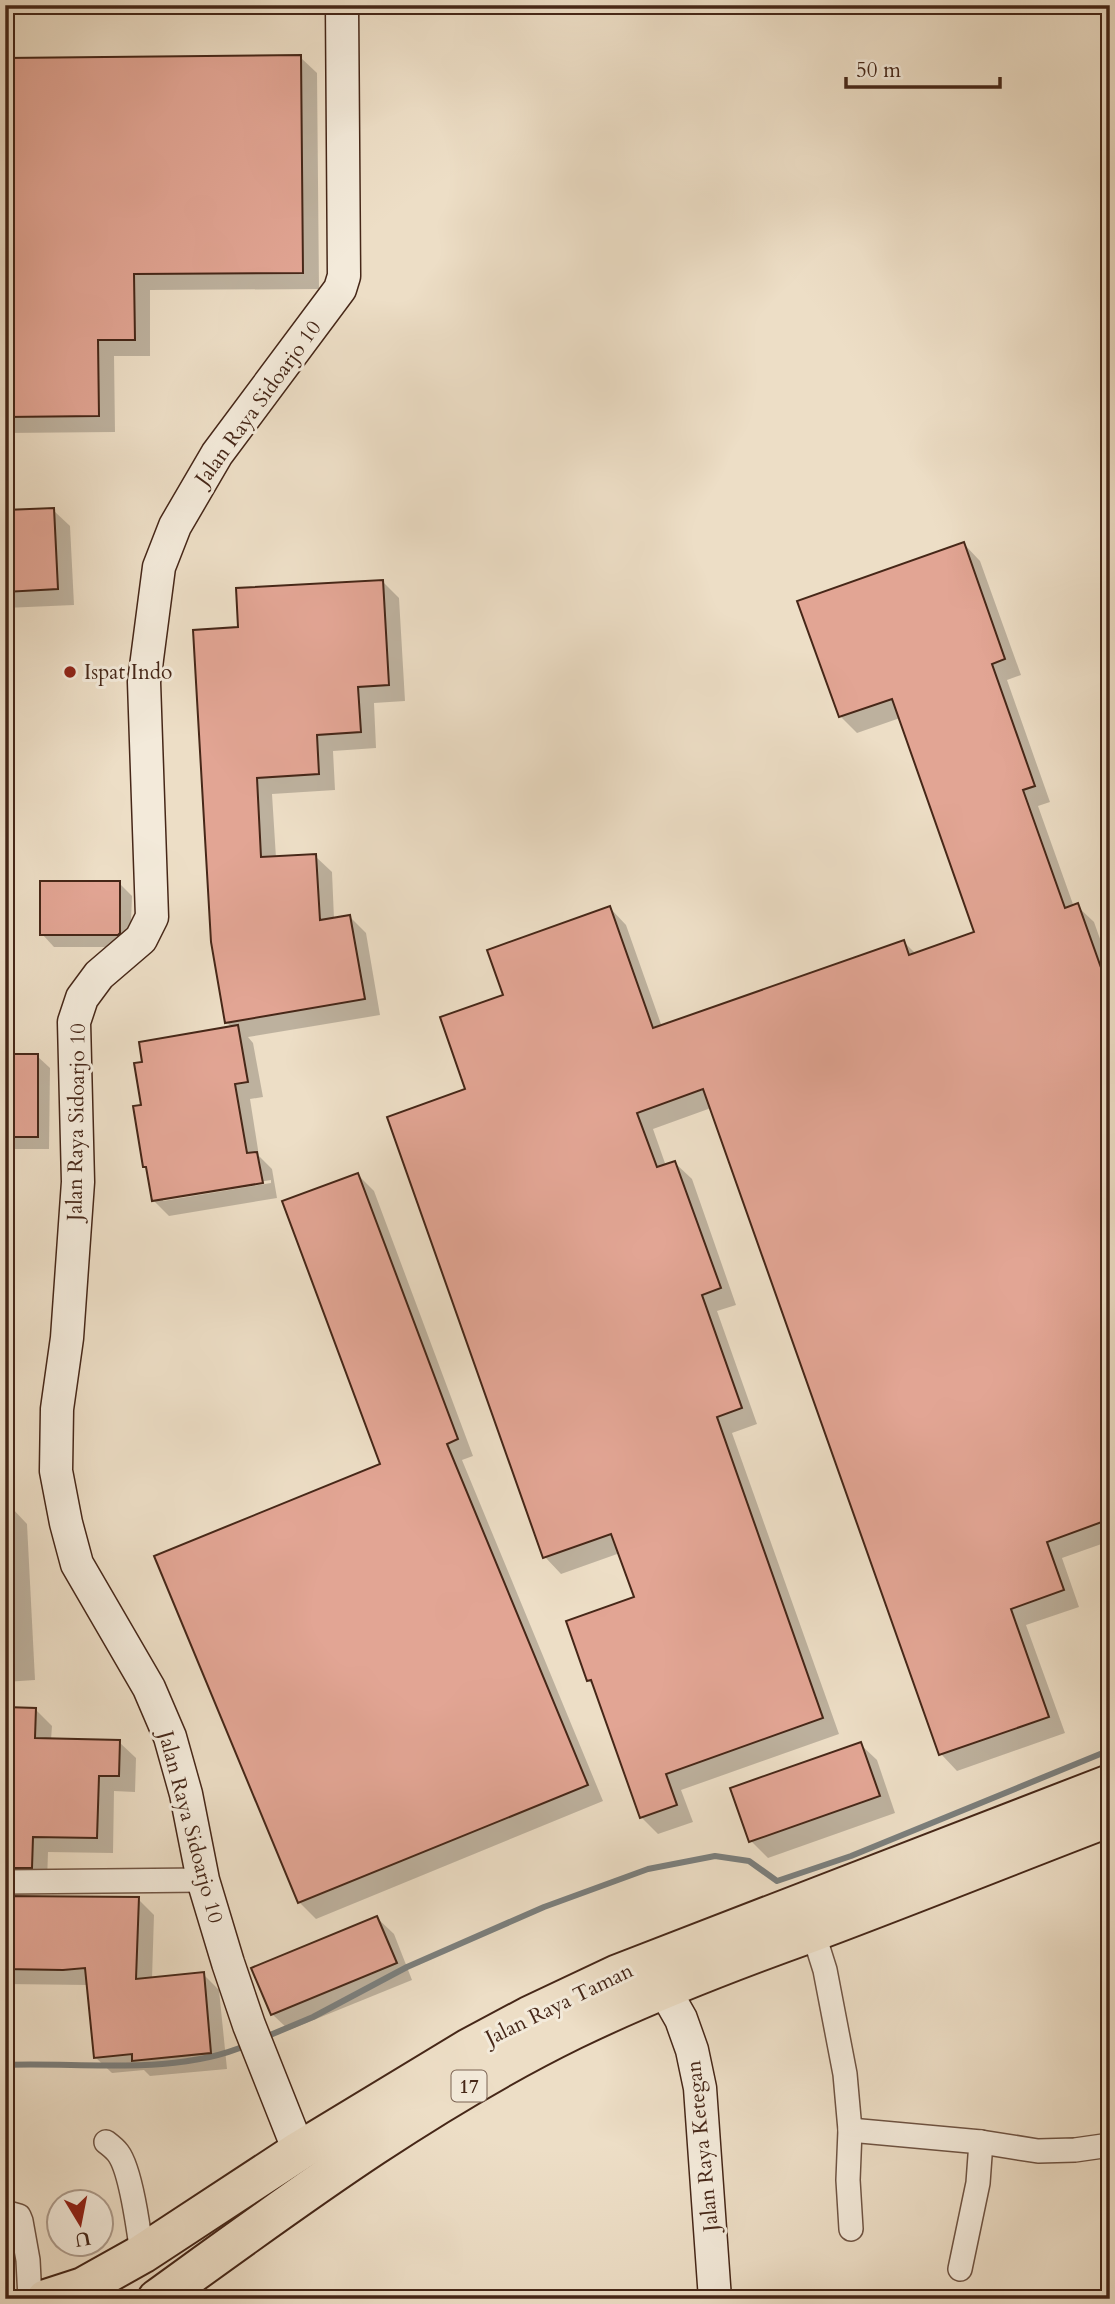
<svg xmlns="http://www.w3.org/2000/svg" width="1115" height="2304" font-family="Cardo,serif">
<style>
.shadow{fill:#0003;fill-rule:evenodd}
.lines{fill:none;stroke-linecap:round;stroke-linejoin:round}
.stream{stroke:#7b7f7d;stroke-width:6}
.building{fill:#e2a594;stroke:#462718;stroke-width:2}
.street-casing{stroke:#705544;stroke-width:26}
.secondary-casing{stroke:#462718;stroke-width:35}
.highway-casing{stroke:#462718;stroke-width:42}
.street{stroke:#f3eada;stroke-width:23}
.secondary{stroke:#f3eada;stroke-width:32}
.highway{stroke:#eddec6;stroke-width:38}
.poi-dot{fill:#8f2418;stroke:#f3eada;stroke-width:2.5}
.labels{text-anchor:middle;stroke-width:6;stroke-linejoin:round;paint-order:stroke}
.shield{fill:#f3eada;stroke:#7a6252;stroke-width:2}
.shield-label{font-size:19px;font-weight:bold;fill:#462718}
.street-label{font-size:21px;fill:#462718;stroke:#f3eada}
.poi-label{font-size:21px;fill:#462718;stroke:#f3eada;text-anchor:start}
</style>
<rect width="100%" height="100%" fill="#eddec6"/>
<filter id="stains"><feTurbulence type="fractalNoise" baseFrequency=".00286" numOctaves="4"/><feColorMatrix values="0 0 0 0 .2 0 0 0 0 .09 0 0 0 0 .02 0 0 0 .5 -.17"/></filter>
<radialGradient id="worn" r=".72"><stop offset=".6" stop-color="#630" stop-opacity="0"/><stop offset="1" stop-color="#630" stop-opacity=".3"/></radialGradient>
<g class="shadow">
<polygon points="300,57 317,73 319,289 150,290 150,356 114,356 115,432 5,433 5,59"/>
<polygon points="53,510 70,526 74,605 5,608 5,512"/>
<polygon points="964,544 980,561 1021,675 1007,680 1050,802 1038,806 1074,907 1077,906 1094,922 1110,967 1110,1541 1062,1558 1079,1607 1026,1625 1065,1733 957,1771 941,1754 711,1108 653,1129 666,1166 675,1163 692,1179 736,1305 717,1311 757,1424 732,1433 839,1734 681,1790 693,1822 658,1834 641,1817 595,1687 588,1680 636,1598 620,1553 561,1574 545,1557 505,996 610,908 626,925 662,1027 904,942 916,954 976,933 900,718 857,733 840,716"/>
<path d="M382,581L399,598L405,701L374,703L376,748L333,751L335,790L272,794L276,858L315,856L332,872L334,919L350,917L366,933L380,1015L248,1037L253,1043L263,1097L250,1099L259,1156L272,1169L277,1198L169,1216L153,1200L148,1170L145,1166L143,1106L233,1028L226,1022L240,628ZM271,1180V1183L163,1201V1198Z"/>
<polygon points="119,883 132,896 130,947 54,947 42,934"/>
<polygon points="5,1056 37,1056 50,1068 49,1149 13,1149 5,1141"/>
<polygon points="358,1175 374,1191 473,1456 462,1460 603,1801 316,1919 299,1902 382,1465"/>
<polygon points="5,1507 11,1507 27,1524 35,1680 5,1682"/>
<polygon points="5,1709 35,1709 52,1726 51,1740 119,1742 136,1758 135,1792 114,1791 113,1853 48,1852 47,1883 8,1892 8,1898 138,1899 154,1915 152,1979 203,1974 219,1990 227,2069 150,2076 144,2070 112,2073 95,2057 89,1985 5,1984"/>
<polygon points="860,1744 877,1760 895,1813 768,1858 751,1841"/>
<polygon points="377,1918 394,1934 412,1980 289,2030 272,2014"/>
<polygon points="844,2295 847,2299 830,2299 830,2297"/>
</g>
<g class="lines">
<g class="stream">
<polyline points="263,2038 313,2017 407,1967 544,1907 648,1869 715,1856 749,1861 777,1881 851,1856 1110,1750"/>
<path d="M5,2065C82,2062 176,2076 247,2045"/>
</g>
</g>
<g class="building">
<polygon points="301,55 303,273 134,274 135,340 98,340 99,416 5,417 5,58"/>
<polygon points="54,508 58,589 5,592 5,510"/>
<polygon points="964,542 1005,659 992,664 1035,786 1023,790 1065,908 1078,903 1110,993 1110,1014 1103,1017 1110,1035 1110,1519 1047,1542 1064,1590 1011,1609 1049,1717 939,1755 703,1089 637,1113 657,1167 675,1161 721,1288 702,1295 742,1408 717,1417 823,1718 666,1774 677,1805 640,1818 591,1680 587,1681 566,1621 634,1597 611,1534 543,1558 387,1117 465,1089 440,1017 503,995 487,950 610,906 653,1028 904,940 909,955 974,932 892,699 839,717 797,601"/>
<polygon points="383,580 389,685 358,687 361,732 317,735 319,774 257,778 261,857 316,854 320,920 350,915 365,999 225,1023 211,942 193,630 238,627 236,588"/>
<polygon points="40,881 120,881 120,933 118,935 40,935"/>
<polygon points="238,1025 248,1082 235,1084 247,1153 257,1152 263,1183 152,1201 146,1167 143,1167 133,1106 141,1105 134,1063 142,1062 139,1042"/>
<rect x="5" y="1054" width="33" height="83"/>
<polygon points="358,1173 458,1439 447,1444 588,1785 298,1903 154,1556 380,1464 282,1201"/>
<polygon points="5,1707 36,1708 35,1738 120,1740 119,1776 99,1776 97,1838 33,1837 32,1868 5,1868"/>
<polygon points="861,1742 880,1796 749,1842 730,1788"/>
<polygon points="5,1896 139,1897 136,1979 204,1972 211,2053 132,2061 132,2054 94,2058 85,1968 63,1970 5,1969"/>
<polygon points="377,1916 397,1963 271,2015 251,1968"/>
</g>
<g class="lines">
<defs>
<g id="street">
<polyline points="5,1882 203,1880"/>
<polyline points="813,1932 825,1970 845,2074 850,2130 848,2180 851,2229"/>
<polyline points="850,2130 981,2142 1038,2151 1075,2150 1110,2145"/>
<path d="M106,2142C110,2145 115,2149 118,2153C131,2170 139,2232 142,2254"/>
<polyline points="5,2212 19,2216 21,2221 28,2260 30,2299"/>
<polyline points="960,2269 978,2183 981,2142"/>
</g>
<g id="secondary">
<polyline points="652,1968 681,2019 692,2050 700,2088 715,2299"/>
<polyline points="299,2151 249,2025 228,1963 203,1880 186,1794 170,1737 149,1688 77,1564 66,1523 56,1471 57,1409 67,1338 78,1182 74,1022 82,998 99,975 141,939 152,917 144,682 159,567 175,526 217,454 340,289 344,276 342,5"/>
</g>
<g id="highway">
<polyline points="46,2299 83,2287 142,2254 299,2151 469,2048 529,2016 618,1974 1110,1784"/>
<path d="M157,2299C291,2202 424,2103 573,2030C651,1992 732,1961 813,1932C912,1895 1011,1855 1110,1817"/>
</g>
</defs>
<use href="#street" class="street-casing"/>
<use href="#secondary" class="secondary-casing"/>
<use href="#highway" class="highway-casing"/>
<use href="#street" class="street"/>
<use href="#secondary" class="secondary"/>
<use href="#highway" class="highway"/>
</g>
<circle class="poi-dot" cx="70" cy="672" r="7"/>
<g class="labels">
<rect class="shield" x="451.5" y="2070.5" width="35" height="31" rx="5"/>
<g class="shield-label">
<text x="469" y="2093">17</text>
</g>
<g class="street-label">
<text transform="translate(258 403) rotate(-54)" y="7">Jalan Raya Sidoarjo 10</text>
<text transform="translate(76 1122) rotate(-89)" y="7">Jalan Raya Sidoarjo 10</text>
<text transform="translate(191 1827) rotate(75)" y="7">Jalan Raya Sidoarjo 10</text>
<text transform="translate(559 2004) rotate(-26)" y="7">Jalan Raya Taman</text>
<text transform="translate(702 2146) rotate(-96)" y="7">Jalan Raya Ketegan</text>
</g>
<g class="poi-label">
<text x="84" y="679">Ispat Indo</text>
</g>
</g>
<rect width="1115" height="2304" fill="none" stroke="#eddec6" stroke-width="28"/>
<rect x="7" y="7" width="1101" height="2290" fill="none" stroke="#462718" stroke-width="3.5"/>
<rect x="14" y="14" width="1087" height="2276" fill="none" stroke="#462718" stroke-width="2"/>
<g transform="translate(80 2223) rotate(170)"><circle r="33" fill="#f3eada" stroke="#ae9c8c" stroke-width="2"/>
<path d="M0-5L12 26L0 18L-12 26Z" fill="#8f2418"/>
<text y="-10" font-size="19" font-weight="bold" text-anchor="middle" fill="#462718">U</text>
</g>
<path d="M846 77v10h154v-10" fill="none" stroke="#462718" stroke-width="3.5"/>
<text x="856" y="77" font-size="21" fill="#462718" stroke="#f3eada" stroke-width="5" paint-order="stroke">50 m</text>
<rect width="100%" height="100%" filter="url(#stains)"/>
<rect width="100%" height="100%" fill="url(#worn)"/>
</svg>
